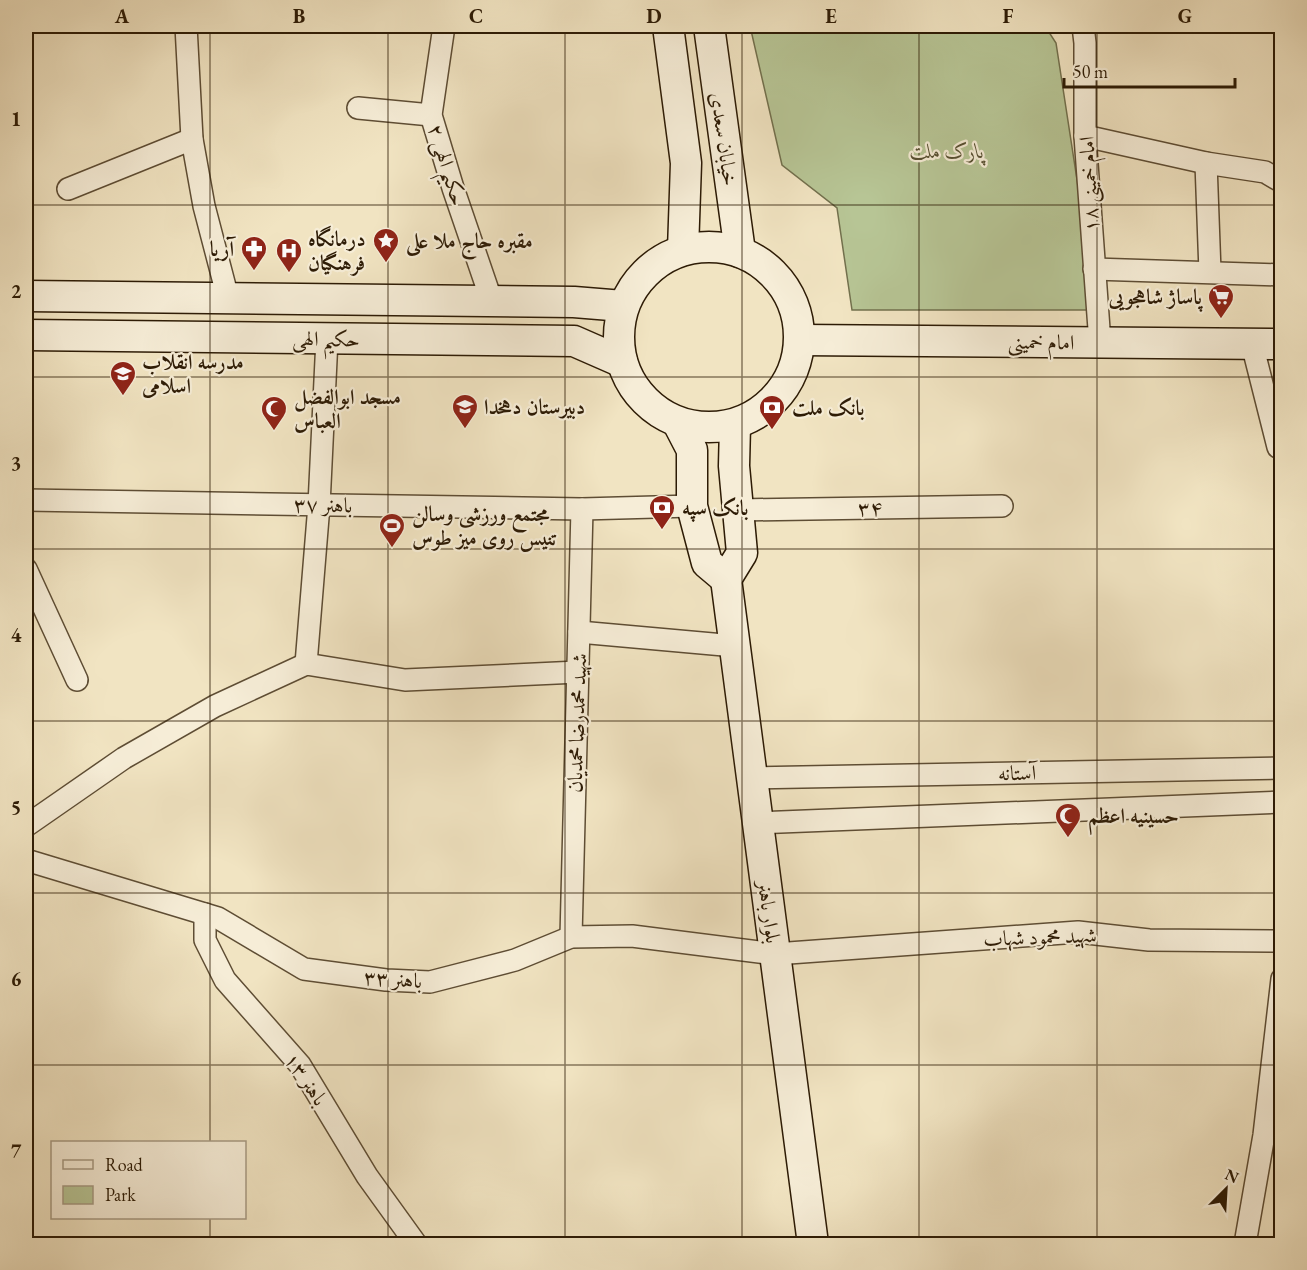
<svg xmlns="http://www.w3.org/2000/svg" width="1307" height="1270" font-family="'EB Garamond',Amiri,serif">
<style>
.green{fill:#b7c595;stroke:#72704d;stroke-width:1.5}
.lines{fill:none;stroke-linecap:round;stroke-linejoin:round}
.street-casing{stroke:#5e4d34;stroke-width:24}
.secondary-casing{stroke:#2d1b05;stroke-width:33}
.street{stroke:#f6edd7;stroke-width:21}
.secondary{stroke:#f6edd7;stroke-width:30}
.grid{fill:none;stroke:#2d1b05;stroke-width:1.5;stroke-opacity:0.55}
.labels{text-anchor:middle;stroke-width:4.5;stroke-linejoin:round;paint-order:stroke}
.street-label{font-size:21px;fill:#2d1b05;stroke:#f6edd7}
.park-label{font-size:21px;font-style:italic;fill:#564e30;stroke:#f6edd7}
.poi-label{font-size:21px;font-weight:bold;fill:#2d1b05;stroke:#f6edd7;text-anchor:start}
.neatline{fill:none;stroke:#2d1b05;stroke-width:2}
.grid-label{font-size:20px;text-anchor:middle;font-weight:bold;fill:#2d1b05}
</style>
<rect width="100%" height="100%" fill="#f1e4c2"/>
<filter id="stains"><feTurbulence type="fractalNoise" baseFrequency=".00333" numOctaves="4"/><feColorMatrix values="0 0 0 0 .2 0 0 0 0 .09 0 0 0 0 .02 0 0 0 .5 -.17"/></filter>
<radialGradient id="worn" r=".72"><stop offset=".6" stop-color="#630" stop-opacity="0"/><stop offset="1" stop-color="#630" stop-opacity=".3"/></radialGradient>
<polygon class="green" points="750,26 1045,26 1056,43 1097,310 852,310 837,208 782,165"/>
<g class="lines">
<defs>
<g id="street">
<polyline points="186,26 192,139 204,206 228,298"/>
<polyline points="444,26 431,115 453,188 492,302"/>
<polyline points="1083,26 1085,43 1085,136 1100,343"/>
<polyline points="358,108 431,115"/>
<polyline points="1085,136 1206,163 1265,172 1282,182"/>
<polyline points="1206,163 1210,272"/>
<polyline points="68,189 192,139"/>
<polyline points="1094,269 1282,275"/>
<polyline points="1252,344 1278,447 1282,448"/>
<polyline points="26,500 582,509 692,506"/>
<polyline points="739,510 1002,506"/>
<polyline points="26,569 77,680"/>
<polyline points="579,632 735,646"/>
<polyline points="306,664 319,505 327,339"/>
<polyline points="752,778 1282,768"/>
<polyline points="757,823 1282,802"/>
<polyline points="26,826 124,758 215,706 306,664 405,680 578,672"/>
<polyline points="26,860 218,918 304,969 386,980 430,982 515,960 571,937 632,936 775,954 1078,932 1149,940 1282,941"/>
<polyline points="205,914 205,940 225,980 300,1065 367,1176 416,1244"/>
<polyline points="571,937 582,509"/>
<polyline points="1245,1244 1264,1135 1282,979"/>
</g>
<g id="secondary">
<polyline points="668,26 686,163 683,250"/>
<polyline points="709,26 740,252"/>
<circle cx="709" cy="337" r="90"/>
<polyline points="26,296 574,302 623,306"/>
<polyline points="26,335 574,341 622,362"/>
<polyline points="800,340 1282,344"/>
<polyline points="678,423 692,450 692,506 707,563 726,579"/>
<polyline points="726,579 813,1244"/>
<polyline points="726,579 742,553 734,466 735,425"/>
</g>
</defs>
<use href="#street" class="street-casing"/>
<use href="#secondary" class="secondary-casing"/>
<use href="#street" class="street"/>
<use href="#secondary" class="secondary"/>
</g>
<path class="grid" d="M210,26V1142M388,26V1244M565,26V1244M742,26V1244M919,26V1244M1097,26V1244M26,205H1282M26,377H1282M26,549H1282M26,721H1282M26,893H1282M26,1065H1282M210,1218V1244"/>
<defs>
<symbol id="sight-pin" viewBox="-11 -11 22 30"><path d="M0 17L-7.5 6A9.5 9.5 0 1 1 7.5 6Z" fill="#8f2418" stroke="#f6edd7"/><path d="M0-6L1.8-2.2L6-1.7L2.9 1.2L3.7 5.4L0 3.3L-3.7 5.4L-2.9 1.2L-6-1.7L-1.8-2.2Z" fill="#fff"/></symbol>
<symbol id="pharmacy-pin" viewBox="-11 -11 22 30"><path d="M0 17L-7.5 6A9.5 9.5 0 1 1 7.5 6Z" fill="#8f2418" stroke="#f6edd7"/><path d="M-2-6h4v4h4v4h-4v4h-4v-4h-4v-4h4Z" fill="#fff"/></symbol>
<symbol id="hospital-pin" viewBox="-11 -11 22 30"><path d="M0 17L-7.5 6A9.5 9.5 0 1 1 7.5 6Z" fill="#8f2418" stroke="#f6edd7"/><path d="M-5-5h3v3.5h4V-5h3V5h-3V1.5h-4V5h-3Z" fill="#fff"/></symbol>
<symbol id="supermarket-pin" viewBox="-11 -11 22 30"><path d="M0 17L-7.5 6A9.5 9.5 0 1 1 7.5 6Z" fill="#8f2418" stroke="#f6edd7"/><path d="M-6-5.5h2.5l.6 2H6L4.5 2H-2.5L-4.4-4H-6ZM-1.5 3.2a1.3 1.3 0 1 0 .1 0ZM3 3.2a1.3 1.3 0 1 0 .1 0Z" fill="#fff"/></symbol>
<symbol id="school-pin" viewBox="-11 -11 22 30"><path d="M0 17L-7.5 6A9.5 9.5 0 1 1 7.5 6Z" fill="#8f2418" stroke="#f6edd7"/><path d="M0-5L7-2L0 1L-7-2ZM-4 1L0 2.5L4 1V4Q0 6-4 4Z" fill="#fff"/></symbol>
<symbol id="bank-pin" viewBox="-11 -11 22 30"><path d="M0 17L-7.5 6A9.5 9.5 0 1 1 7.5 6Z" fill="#8f2418" stroke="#f6edd7"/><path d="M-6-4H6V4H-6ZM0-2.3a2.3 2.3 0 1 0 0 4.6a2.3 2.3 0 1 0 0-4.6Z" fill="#fff"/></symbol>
<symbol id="mosque-pin" viewBox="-11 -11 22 30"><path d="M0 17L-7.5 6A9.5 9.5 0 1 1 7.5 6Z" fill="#8f2418" stroke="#f6edd7"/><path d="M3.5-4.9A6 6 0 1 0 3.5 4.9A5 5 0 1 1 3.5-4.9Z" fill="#fff"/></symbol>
<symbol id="stadium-pin" viewBox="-11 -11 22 30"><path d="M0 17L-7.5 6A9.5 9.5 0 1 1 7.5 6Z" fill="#8f2418" stroke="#f6edd7"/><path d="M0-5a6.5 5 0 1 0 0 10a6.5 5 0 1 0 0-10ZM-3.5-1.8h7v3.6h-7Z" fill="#fff"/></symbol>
</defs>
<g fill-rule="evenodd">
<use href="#sight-pin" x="371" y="226" width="30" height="40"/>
<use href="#pharmacy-pin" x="239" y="234" width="30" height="40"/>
<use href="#hospital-pin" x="274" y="236" width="30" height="40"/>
<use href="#supermarket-pin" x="1206" y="282" width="30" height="40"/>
<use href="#school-pin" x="108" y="359" width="30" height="40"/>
<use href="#school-pin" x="450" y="392" width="30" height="40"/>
<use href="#bank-pin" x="757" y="393" width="30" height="40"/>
<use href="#mosque-pin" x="259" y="394" width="30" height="40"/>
<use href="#bank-pin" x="647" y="493" width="30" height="40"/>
<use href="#stadium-pin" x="377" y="511" width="30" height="40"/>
<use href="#mosque-pin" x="1053" y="801" width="30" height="40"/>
</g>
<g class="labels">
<g class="street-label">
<text transform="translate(724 139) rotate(82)" y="7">خیابان سعدی</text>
<text transform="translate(447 165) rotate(73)" y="7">حکیم الهی ۲</text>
<text transform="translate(1089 184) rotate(-93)" y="7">امام خمینی ۱۸</text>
<text transform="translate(326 339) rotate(1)" y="7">حکیم الهی</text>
<text transform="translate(1041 342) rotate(1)" y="7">امام خمینی</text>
<text transform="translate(323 505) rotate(1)" y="7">باهنر ۳۷</text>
<text transform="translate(870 508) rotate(-1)" y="7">۳۴</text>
<text transform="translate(577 723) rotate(-88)" y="7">شهید محمدرضا محمدیان</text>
<text transform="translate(1017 773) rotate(-1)" y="7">آستانه</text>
<text transform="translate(769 912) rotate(82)" y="7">بلوار باهنر</text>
<text transform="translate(1040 937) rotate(-2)" y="7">شهید محمود شهاب</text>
<text transform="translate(393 979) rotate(4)" y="7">باهنر ۳۳</text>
<text transform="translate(306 1079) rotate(56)" y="7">باهنر ۱۳</text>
</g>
<g class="park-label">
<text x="947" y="158">پارک ملت</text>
</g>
<g class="poi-label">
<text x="308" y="246">درمانگاه<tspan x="308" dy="24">فرهنگیان</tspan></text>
<text x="406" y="248">مقبره حاج ملا علی</text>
<text x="234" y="256" text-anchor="end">آریا</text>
<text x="1202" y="304" text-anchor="end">پاساژ شاهجویی</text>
<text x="142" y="369">مدرسه انقلاب<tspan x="142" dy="24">اسلامی</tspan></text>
<text x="294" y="404">مسجد ابوالفضل<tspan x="294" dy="24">العباس</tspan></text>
<text x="484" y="414">دبیرستان دهخدا</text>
<text x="792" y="415">بانک ملت</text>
<text x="682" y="515">بانک سپه</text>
<text x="412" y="521">مجتمع ورزشی وسالن<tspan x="412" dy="24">تنیس روی میز طوس</tspan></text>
<text x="1088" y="823">حسینیه اعظم</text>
</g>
</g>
<rect width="1307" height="1270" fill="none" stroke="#f1e4c2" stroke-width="66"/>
<rect x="51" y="1141" width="195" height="78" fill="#f6edd7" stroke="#a69983" stroke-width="1.5"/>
<rect x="63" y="1160" width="30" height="9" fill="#f6edd7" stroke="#a69983" stroke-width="1.5"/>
<text x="105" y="1171" font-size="18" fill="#2d1b05">Road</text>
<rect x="63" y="1186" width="30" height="18" fill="#b7c595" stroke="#a69983" stroke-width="1.5"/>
<text x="105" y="1201" font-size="18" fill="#2d1b05">Park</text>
<g transform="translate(1226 1189) rotate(24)" stroke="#f6edd7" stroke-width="4.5" paint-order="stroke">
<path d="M0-4.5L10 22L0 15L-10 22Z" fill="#2d1b05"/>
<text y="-9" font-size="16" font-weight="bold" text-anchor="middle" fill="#2d1b05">N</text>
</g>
<path d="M1064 78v9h171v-9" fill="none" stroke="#2d1b05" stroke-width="3"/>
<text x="1073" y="78" font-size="18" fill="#2d1b05" stroke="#f6edd7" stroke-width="4.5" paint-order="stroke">50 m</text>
<rect x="33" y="33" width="1241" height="1204" class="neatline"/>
<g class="grid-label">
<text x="122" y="23">A</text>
<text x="299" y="23">B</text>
<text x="476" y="23">C</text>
<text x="654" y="23">D</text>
<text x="831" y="23">E</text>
<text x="1008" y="23">F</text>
<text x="1185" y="23">G</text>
<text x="16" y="126">1</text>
<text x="16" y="298">2</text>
<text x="16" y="470">3</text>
<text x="16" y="642">4</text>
<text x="16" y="814">5</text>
<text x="16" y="986">6</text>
<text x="16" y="1158">7</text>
</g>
<rect width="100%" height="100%" filter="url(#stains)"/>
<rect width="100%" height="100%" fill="url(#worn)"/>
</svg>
